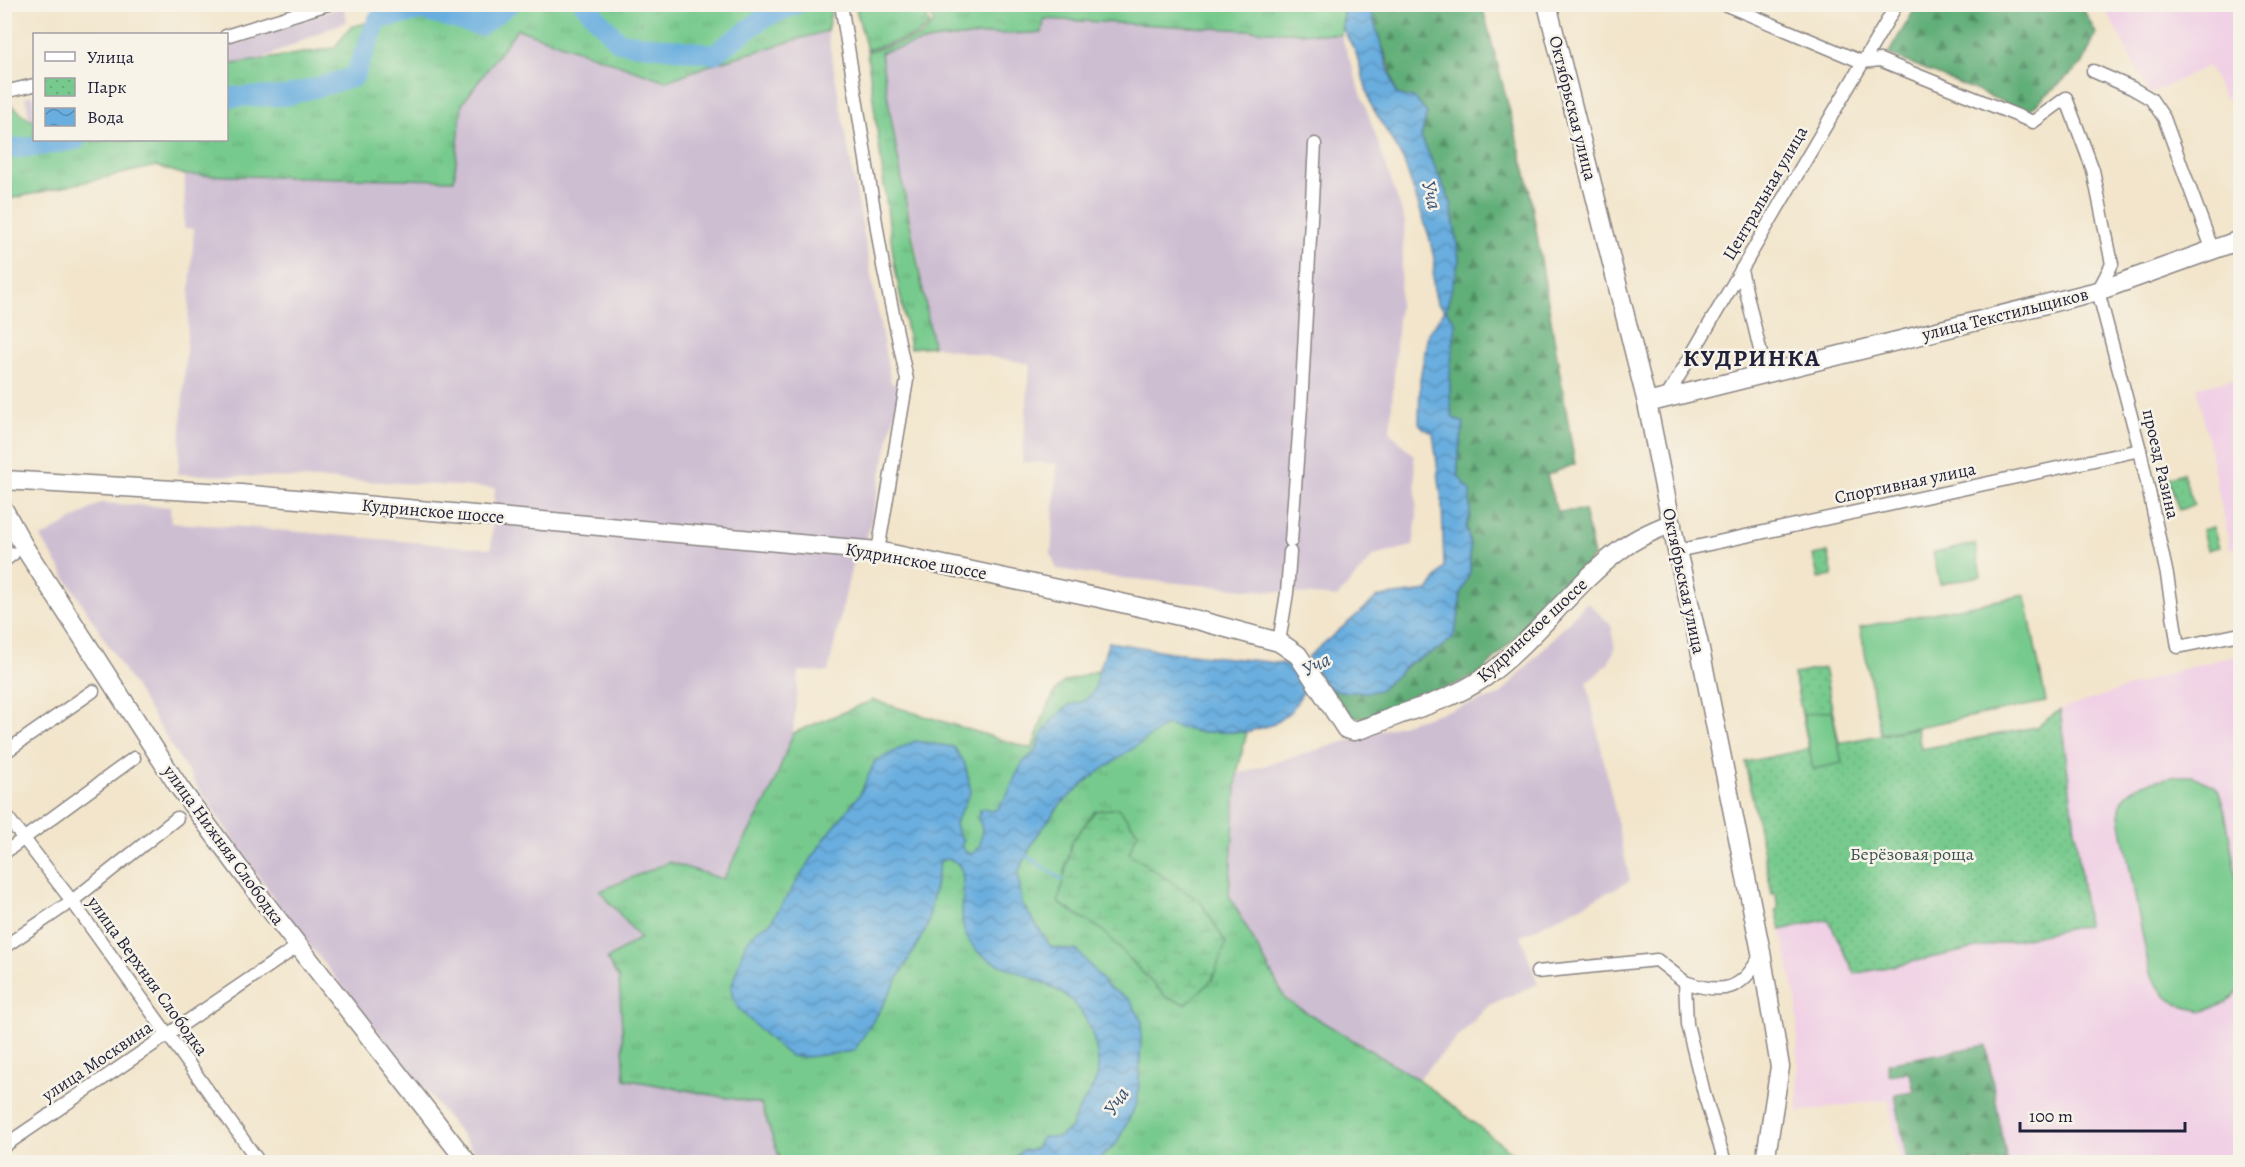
<svg xmlns="http://www.w3.org/2000/svg" width="2245" height="1167" font-family="Alegreya,serif">
<style>
.built{fill:#f0d0e5}
.industrial{fill:#cebed2}
.grass{fill:url(#grass-tufts);stroke:#4c7664;stroke-width:1.5}
.forest{fill:url(#forest-firs);stroke:#42685a;stroke-width:1.5}
.wetland{fill:url(#wetland-marsh);stroke:#4c7664;stroke-width:1.5}
.park{fill:url(#park-dots);stroke:#4c7664;stroke-width:1.5}
.garden{fill:#77ca8d;stroke:#4c7664;stroke-width:1.5}
.water{fill:url(#water-waves);stroke:#46688d;stroke-width:1.5}
.lines{fill:none;stroke-linecap:round;stroke-linejoin:round}
.stream{stroke:#69aedf;stroke-width:3}
.river{stroke:#69aedf;stroke-width:20}
.street-casing{stroke:#8a8483;stroke-width:15}
.secondary-casing{stroke:#8a8483;stroke-width:21}
.street{stroke:#fff;stroke-width:12}
.secondary{stroke:#fff;stroke-width:18}
.labels{text-anchor:middle;stroke-width:5;stroke-linejoin:round;paint-order:stroke}
.street-label{font-size:18px;fill:#22223b;stroke:#f7f3e8}
.park-label{font-size:18px;fill:#3c5454;stroke:#f7f3e8}
.water-label{font-size:20px;font-style:italic;fill:#3b5374;stroke:#f7f3e8}
.district-label{font-size:24px;font-weight:bold;letter-spacing:1.5px;fill:#22223b;stroke:#f7f3e8}
</style>
<defs>
<pattern id="grass-tufts" width="24" height="20" patternUnits="userSpaceOnUse" patternTransform="scale(1.5)"><rect width="24" height="20" fill="#77ca8d"/><path d="M3 7l-1-3M5 7V3M7 7l1-3M15 17l-1-3M17 17v-4M19 17l1-3" fill="none" stroke="#67ad7b"/></pattern>
<pattern id="forest-firs" width="22" height="20" patternUnits="userSpaceOnUse" patternTransform="scale(1.5)"><rect width="22" height="20" fill="#61ae78"/><path d="M5 1l3.5 6h-7zM16 11l3.5 6h-7z" fill="#508d64"/></pattern>
<pattern id="wetland-marsh" width="20" height="14" patternUnits="userSpaceOnUse" patternTransform="scale(1.5)"><rect width="20" height="14" fill="#77ca8d"/><path d="M1 5h8M5 5V1M11 12h8M15 12V8" fill="none" stroke="#67ad7b"/></pattern>
<pattern id="park-dots" width="8" height="8" patternUnits="userSpaceOnUse" patternTransform="scale(1.5)"><rect width="8" height="8" fill="#77ca8d"/><path d="M2 2h.1M6 6h.1" fill="none" stroke="#67ad7b" stroke-width="1.8" stroke-linecap="round"/></pattern>
<pattern id="water-waves" width="16" height="10" patternUnits="userSpaceOnUse" patternTransform="scale(1.5)"><rect width="16" height="10" fill="#69aedf"/><path d="M0 5q4-4 8 0t8 0" fill="none" stroke="#568db6"/></pattern>
</defs>
<rect width="100%" height="100%" fill="#f7f3e8"/>
<filter id="ink" filterUnits="userSpaceOnUse"><feTurbulence type="fractalNoise" baseFrequency=".0167" numOctaves="2"/><feDisplacementMap in="SourceGraphic" scale="12" xChannelSelector="R" yChannelSelector="G"/><feConvolveMatrix kernelMatrix="1 2 1 2 8 2 1 2 1" color-interpolation-filters="sRGB"/></filter>
<filter id="wash" filterUnits="userSpaceOnUse"><feTurbulence type="fractalNoise" baseFrequency=".008" numOctaves="4" result="noise"/><feDisplacementMap in="SourceGraphic" scale="24" xChannelSelector="R" yChannelSelector="G"/><feGaussianBlur stdDeviation="1.35" result="paint"/><feColorMatrix in="noise" values="0 0 0 0 0 0 0 0 0 0 0 0 0 0 0 0 0 1.4 0 .05"/><feComposite in="paint" operator="in"/></filter>
<g filter="url(#wash)">
<rect width="100%" height="100%" fill="#f2e5cb"/>
<g class="built">
<polygon points="2103,5 2240,5 2240,91 2224,99 2208,66 2150,94"/>
<polygon points="2240,378 2240,546 2230,549 2197,387"/>
<polygon points="2240,654 2240,1162 1900,1162 1888,1099 1798,1112 1797,1004 1781,930 1829,919 2086,925 2060,710 2186,668"/>
</g>
<g class="industrial">
<polygon points="343,6 347,21 259,60 227,65 227,48"/>
<polygon points="1044,19 1341,35 1405,221 1390,432 1414,456 1417,517 1413,546 1374,556 1337,597 1120,578 1057,569 1051,555 1057,464 1022,462 1030,364 933,346 917,251 891,127 881,52 932,40 991,34 1041,33"/>
<polygon points="517,29 666,81 716,63 827,31 889,373 892,384 899,383 899,393 869,530 851,570 828,672 799,671 793,733 770,794 723,879 669,862 640,939 607,959 619,979 625,1079 761,1104 781,1162 483,1162 286,916 198,788 41,538 101,503 170,507 171,523 244,527 491,549 495,488 345,480 178,474 194,229 184,228 185,175 454,180 462,104"/>
<polygon points="34,95 34,119 30,120 25,97"/>
<polygon points="1587,602 1611,625 1615,649 1608,664 1587,683 1630,881 1521,936 1538,984 1489,1005 1418,1079 1286,1000 1229,895 1237,774 1500,695"/>
</g>
<g class="grass">
<polygon points="713,4 715,6 720,4 829,5 831,13 827,31 716,63 666,81 517,29 462,104 454,180 185,175 156,166 5,200 5,100 30,120 34,119 34,140 226,140 227,65 334,48 351,27 430,5"/>
<path d="M1342,4L1344,7L1341,35L1044,19L1042,33L991,34L932,40L881,52C894,151 916,248 933,346L910,348L894,262L867,52L920,37L934,23L926,5Z"/>
<polygon points="855,5 921,5 930,24 918,35 867,50"/>
<polygon points="1109,642 1198,732 1247,732 1237,774 1229,895 1286,1000 1418,1079 1524,1162 781,1162 761,1104 625,1079 619,979 607,959 640,938 600,891 669,862 723,879 770,794 793,733 873,700 1032,749 1044,715 1055,692 1062,683 1099,670"/>
</g>
<g class="forest">
<polygon points="1918,4 2081,5 2096,33 2083,63 2027,112 1888,54"/>
<polygon points="1367,5 1482,5 1528,181 1575,464 1547,475 1557,512 1584,510 1594,556 1480,674 1372,718 1353,717 1340,708 1324,685 1380,690 1410,663 1437,650 1458,621 1461,593 1470,572 1470,544 1466,527 1470,516 1458,476 1458,456 1450,401 1446,310 1459,260 1451,203 1421,137 1427,113 1415,99 1396,94 1390,67"/>
<polygon points="1986,1045 2007,1162 1907,1162 1895,1095 1914,1092 1910,1072 1889,1075 1887,1063"/>
</g>
<polygon class="wetland" points="1118,808 1138,832 1129,853 1201,902 1226,943 1212,980 1186,1004 1167,998 1101,929 1058,903 1072,841 1095,811"/>
<g class="park">
<polygon points="2183,473 2194,505 2179,510 2168,478"/>
<polygon points="1828,552 1833,576 1818,578 1813,555"/>
<polygon points="1824,668 1839,743 1917,728 1921,749 2036,727 2060,710 2087,925 1855,974 1828,919 1781,930 1776,910 1779,909 1775,893 1772,894 1769,878 1745,762 1809,749 1794,674"/>
</g>
<g class="garden">
<polygon points="2213,527 2219,547 2207,550 2202,530"/>
<polygon points="1975,544 1981,576 1940,584 1933,553"/>
<polygon points="2025,595 2046,702 1881,734 1860,627"/>
<polygon points="1832,710 1842,763 1813,769 1803,715"/>
<path d="M2178,776H2192L2215,786L2219,792L2225,812L2240,896V990L2226,1003L2204,1011L2184,1007L2165,996L2150,974L2121,823C2121,818 2119,812 2120,808C2125,783 2158,780 2178,776Z"/>
</g>
<g class="water">
<path d="M1342,5H1367L1370,8L1396,94L1415,99L1427,113L1421,137L1451,203L1459,260L1446,310L1456,323C1452,355 1446,386 1453,418L1464,423L1458,456V476L1470,490V516L1466,527L1470,544V572L1461,593L1458,621L1453,638L1437,650L1410,663L1380,690L1368,692H1348L1335,690L1324,685L1308,657L1378,597L1428,591L1444,567L1442,503L1433,433L1424,429L1419,423L1420,379L1428,333L1445,310L1437,303L1433,285L1434,258L1429,236L1403,159L1371,105L1356,53L1343,29L1344,7Z"/>
<path d="M1109,642L1171,652L1288,664L1305,689L1291,711L1274,724L1247,732H1198L1166,725L1089,779L1060,805L1036,837L1018,873L1022,904L1051,947L1078,951L1108,987L1130,1000L1142,1020L1138,1101L1117,1143L1096,1162H1009L1023,1150L1029,1151L1036,1148L1042,1137H1059L1071,1128C1074,1109 1097,1090 1098,1071C1099,1048 1090,1020 1074,1003C1062,990 1039,981 1023,974C1002,965 978,960 967,937C956,915 968,890 961,869C959,863 954,861 948,858L940,861L927,927L880,1010L854,1051L807,1057L790,1056L767,1037L739,1009L733,998L731,988L745,944L757,930L770,923L823,841L860,794L875,761L915,741L954,747L965,764L971,791L955,823L958,834L964,840L961,846L966,852L972,854L980,846L982,828L978,818L980,810L985,808L989,811L998,809L1001,802L1006,798L1015,777L1024,761L1036,751L1042,734L1053,719L1069,705L1084,701L1094,691L1099,670Z"/>
</g>
<g class="lines">
<polyline class="stream" points="1027,856 1063,880"/>
<g class="river">
<polyline points="584,4 619,42 714,54 764,18 797,4"/>
<polyline points="226,97 285,96 354,77 378,19 423,11 480,26 510,4"/>
<polyline points="4,149 41,146 76,140"/>
</g>
</g>
</g>
<g filter="url(#ink)">
<g class="lines">
<defs>
<g id="street">
<polyline points="841,4 883,266 907,380 878,551"/>
<polyline points="1724,4 1862,62 1880,60 2033,122 2066,98 2093,170 2112,264 2098,291 2140,450 2167,575 2178,647 2240,634"/>
<polyline points="226,36 328,4"/>
<polyline points="2093,71 2132,88 2151,99 2164,118 2213,251"/>
<polyline points="4,92 34,85"/>
<polyline points="1741,270 1766,375"/>
<polyline points="1665,400 1897,4"/>
<polyline points="1291,541 1301,407 1315,144"/>
<polyline points="1677,551 2140,450"/>
<polyline points="4,561 13,554"/>
<polyline points="1279,642 1287,593 1290,552"/>
<polyline points="4,753 93,691"/>
<polyline points="4,813 72,901 259,1162"/>
<polyline points="4,853 134,758"/>
<polyline points="4,947 72,901 177,818"/>
<polyline points="1537,972 1657,960 1685,982 1687,1024 1705,1097 1725,1162"/>
<path d="M1685,982C1722,995 1744,991 1761,953"/>
<polyline points="4,1146 298,946"/>
</g>
<g id="secondary">
<polyline points="1547,4 1647,403 1677,551 1700,649 1761,952 1780,1067 1765,1162"/>
<polyline points="1647,403 2098,291 2240,240"/>
<path d="M4,480L241,494L878,551L1095,597L1197,620L1279,642L1298,655L1346,729L1354,731C1371,727 1385,720 1401,714C1431,704 1459,695 1485,677C1536,640 1572,585 1623,548C1638,537 1655,530 1672,523"/>
<polyline points="4,510 26,550 179,787 265,903 467,1162"/>
</g>
</defs>
<use href="#street" class="street-casing"/>
<use href="#secondary" class="secondary-casing"/>
<use href="#street" class="street"/>
<use href="#secondary" class="secondary"/>
</g>
</g>
<g class="labels">
<g class="street-label">
<text transform="translate(1573 108) rotate(76)" y="6">Октябрьская улица</text>
<text transform="translate(1765 193) rotate(-60)" y="6">Центральная улица</text>
<text transform="translate(2005 314) rotate(-14)" y="6">улица Текстильщиков</text>
<text transform="translate(2161 464) rotate(77)" y="6">проезд Разина</text>
<text transform="translate(1905 483) rotate(-12)" y="6">Спортивная улица</text>
<text transform="translate(433 511) rotate(5)" y="6">Кудринское шоссе</text>
<text transform="translate(916 561) rotate(10)" y="6">Кудринское шоссе</text>
<text transform="translate(1684 581) rotate(78)" y="6">Октябрьская улица</text>
<text transform="translate(1532 630) rotate(-43)" y="6">Кудринское шоссе</text>
<text transform="translate(224 845) rotate(54)" y="6">улица Нижняя Слободка</text>
<text transform="translate(148 976) rotate(54)" y="6">улица Верхняя Слободка</text>
<text transform="translate(97 1061) rotate(-34)" y="6">улица Москвина</text>
</g>
<g class="park-label">
<text x="1912" y="860">Берёзовая роща</text>
</g>
<g class="water-label">
<text transform="translate(1432 195) rotate(76)" y="7">Уча</text>
<text transform="translate(1316 664) rotate(-27)" y="7">Уча</text>
<text transform="translate(1116 1101) rotate(-56)" y="7">Уча</text>
</g>
<g class="district-label">
<text x="1752" y="366">КУДРИНКА</text>
</g>
</g>
<rect width="2245" height="1167" fill="none" stroke="#f7f3e8" stroke-width="24"/>
<rect x="33" y="33" width="195" height="108" fill="#f7f3e8" stroke="#a29fa3" stroke-width="1.5"/>
<rect x="45" y="52" width="30" height="9" fill="#ffffff" stroke="#a29fa3" stroke-width="1.5"/>
<text x="87" y="63" font-size="18" fill="#22223b">Улица</text>
<rect x="45" y="78" width="30" height="18" fill="url(#park-dots)" stroke="#a29fa3" stroke-width="1.5"/>
<text x="87" y="93" font-size="18" fill="#22223b">Парк</text>
<rect x="45" y="108" width="30" height="18" fill="url(#water-waves)" stroke="#a29fa3" stroke-width="1.5"/>
<text x="87" y="123" font-size="18" fill="#22223b">Вода</text>
<path d="M2020 1122v9h165v-9" fill="none" stroke="#22223b" stroke-width="3"/>
<text x="2029" y="1122" font-size="18" fill="#22223b" stroke="#f7f3e8" stroke-width="4.5" paint-order="stroke">100 m</text>
</svg>
